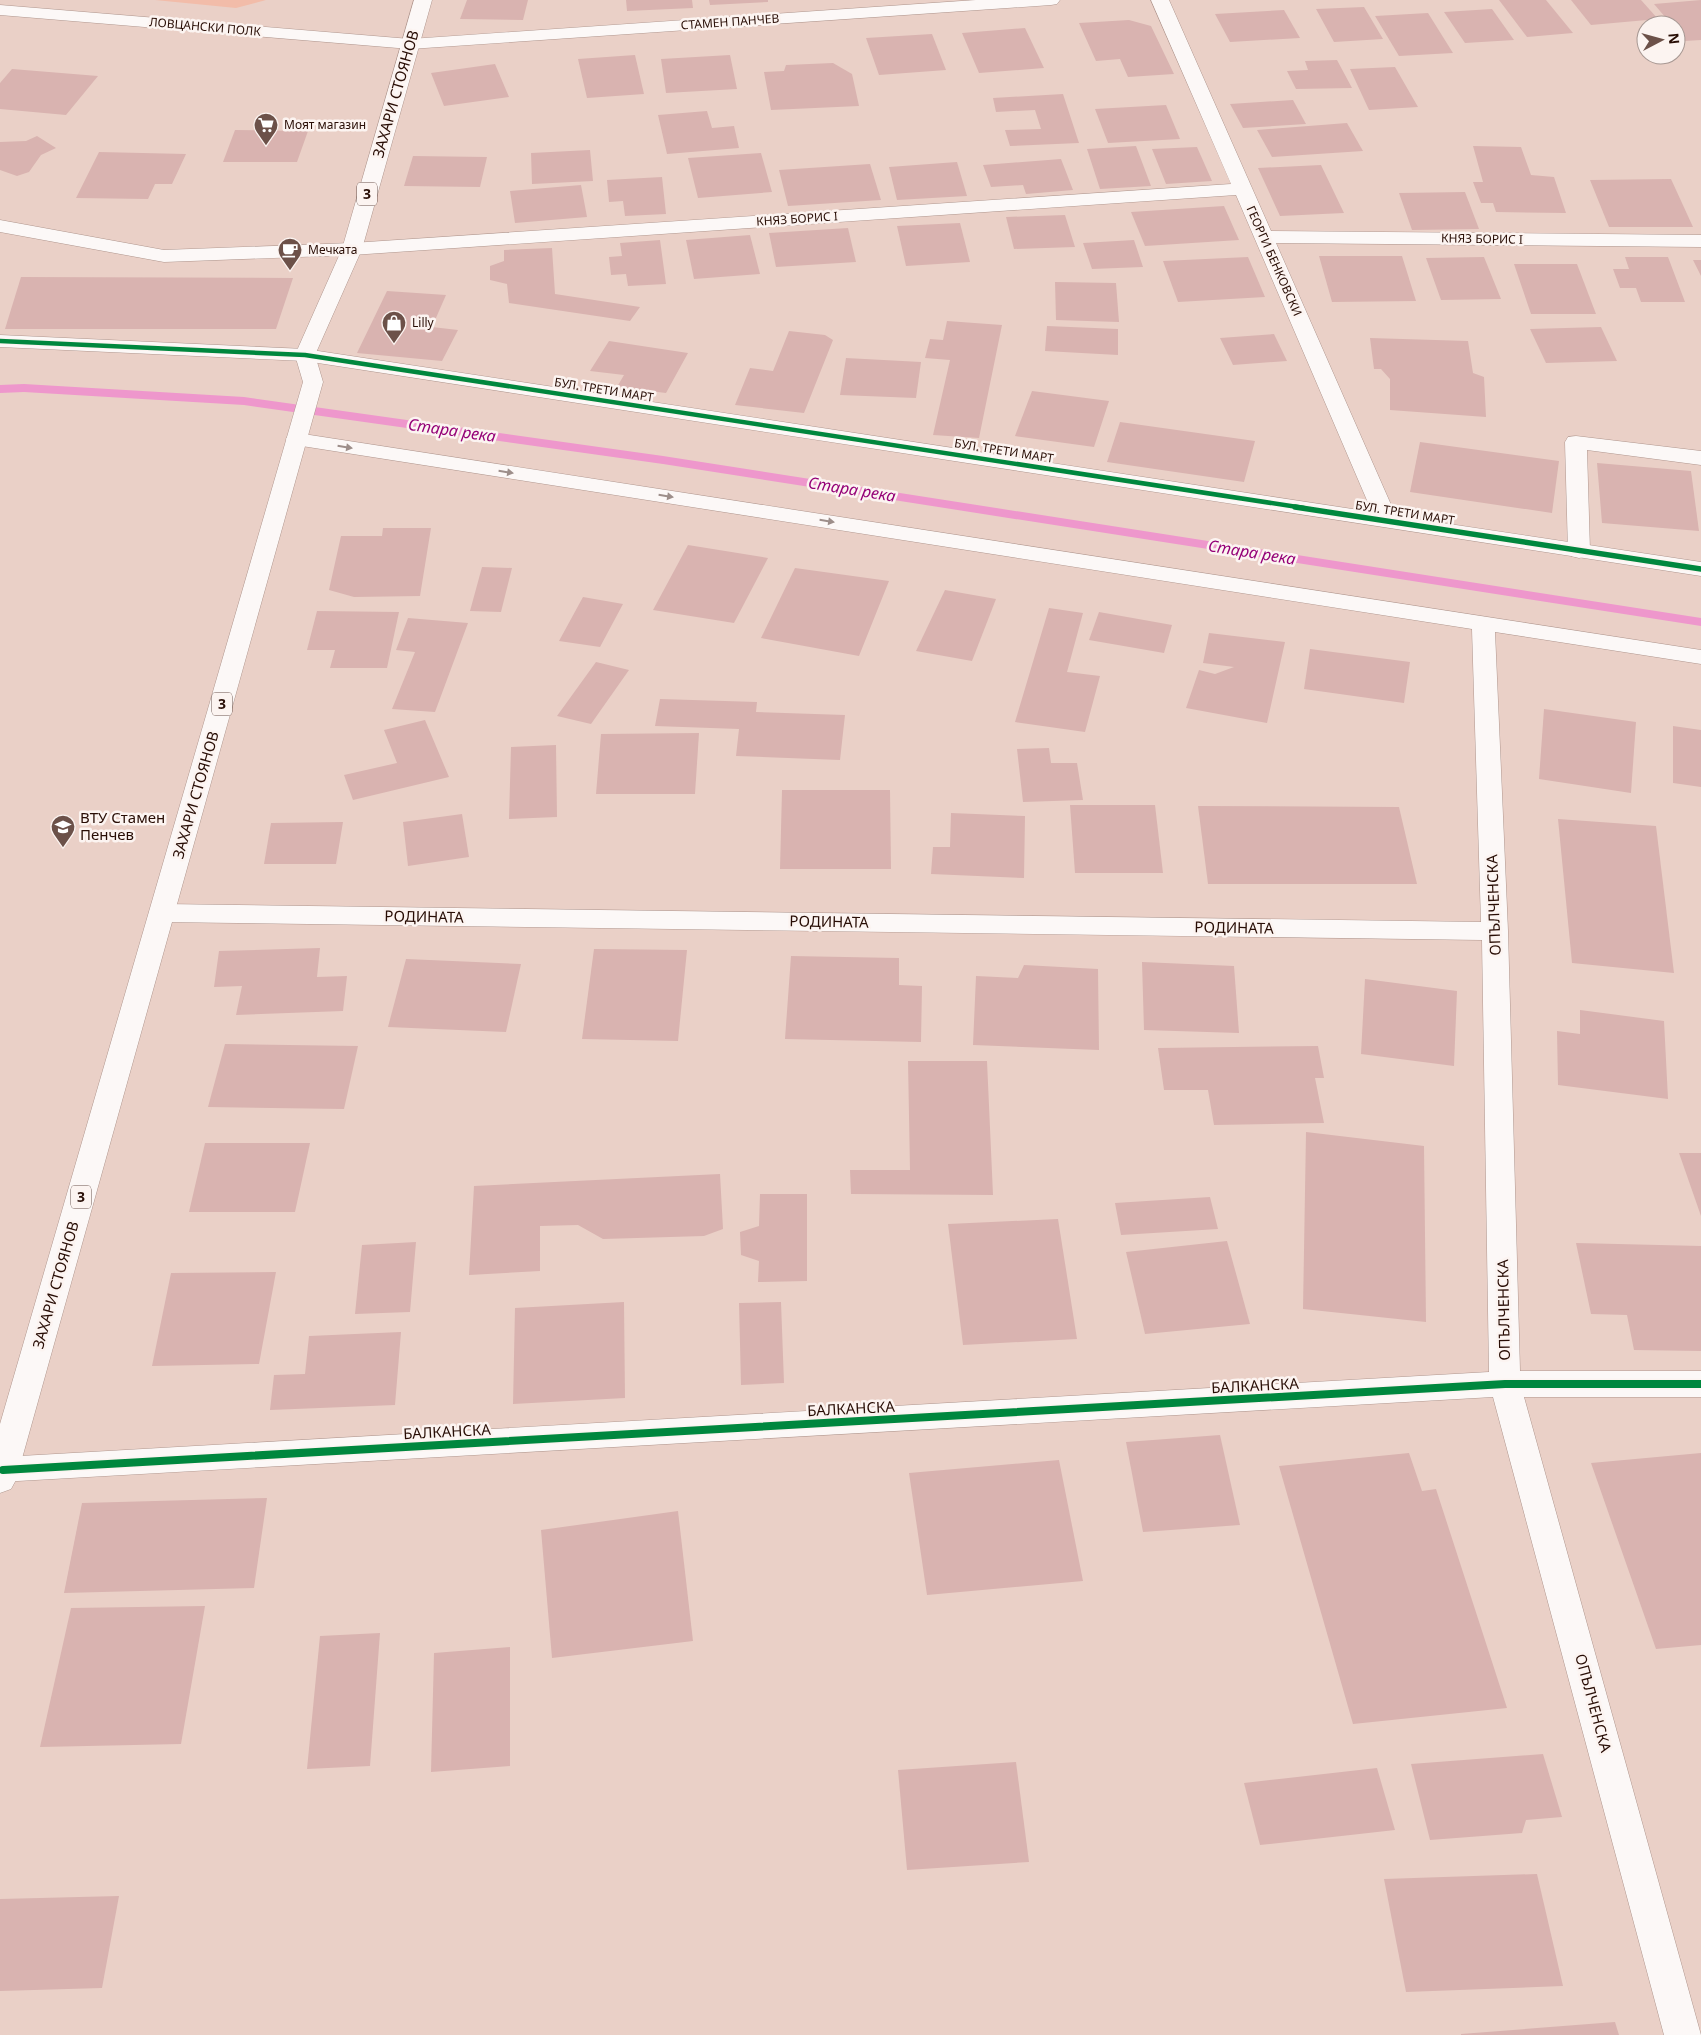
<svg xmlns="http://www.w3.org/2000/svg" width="1701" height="2035" font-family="'Noto Sans',sans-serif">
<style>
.green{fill:#f2bca9}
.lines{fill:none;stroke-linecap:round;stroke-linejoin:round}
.stream{fill:#ee97cc;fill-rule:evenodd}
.building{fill:#d9b3b0}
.service-casing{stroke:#af968e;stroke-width:1}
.minor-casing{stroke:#af968e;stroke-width:1}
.primary-casing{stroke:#af968e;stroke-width:1}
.service{fill:#fcf8f7;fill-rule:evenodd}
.minor{fill:#fcf8f7;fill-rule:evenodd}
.primary{fill:#fcf8f7;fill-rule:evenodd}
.cycleway-far2-casing{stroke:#fcf4f1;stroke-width:7}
.cycleway-far1-casing{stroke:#fcf4f1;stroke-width:9}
.cycleway-casing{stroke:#fcf4f1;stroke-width:11}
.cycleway-far2{stroke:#00873e;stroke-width:4.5}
.cycleway-far1{stroke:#00873e;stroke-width:5.5}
.cycleway{stroke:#00873e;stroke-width:8}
.oneway{fill:#9d8e8a}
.labels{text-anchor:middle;stroke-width:5;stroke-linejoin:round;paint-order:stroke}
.far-street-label{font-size:12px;fill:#280d05;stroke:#fcf4f1}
.far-poi-label{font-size:12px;fill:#280d05;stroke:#fcf4f1;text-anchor:start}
.shield{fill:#fcf4f1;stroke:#68524c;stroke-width:1}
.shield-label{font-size:14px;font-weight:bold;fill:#280d05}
.street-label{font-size:15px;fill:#280d05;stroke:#fcf4f1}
.poi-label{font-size:15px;fill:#280d05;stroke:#fcf4f1;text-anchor:start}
.water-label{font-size:16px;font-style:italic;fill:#940077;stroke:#fcf4f1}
</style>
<rect width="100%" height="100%" fill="#ead0c7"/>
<polygon class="green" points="155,0 266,0 236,8"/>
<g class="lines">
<polygon class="stream" points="24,384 244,397 663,456 1701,618 1701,626 663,464 244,405 24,392 0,393 0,385"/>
</g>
<g class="building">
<polygon points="467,0 528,0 523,20 460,19"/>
<polygon points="626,0 692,0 693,8 627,11"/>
<polygon points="709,0 768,0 768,2 710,5"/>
<polygon points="1499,0 1546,0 1573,33 1527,37"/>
<polygon points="1571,0 1641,0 1658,19 1591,25"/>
<polygon points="1701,0 1701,40 1685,41 1676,30 1676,25 1672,25 1654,4"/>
<polygon points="1364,7 1383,39 1334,42 1316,9"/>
<polygon points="1492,9 1514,40 1465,43 1444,12"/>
<polygon points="1284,10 1300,38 1230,42 1215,14"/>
<polygon points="1428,13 1453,53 1399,56 1375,16"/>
<polygon points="1129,20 1151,26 1174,74 1128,77 1120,59 1096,61 1079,23"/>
<polygon points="1025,28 1044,68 979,73 962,33"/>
<polygon points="932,34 946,70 879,75 866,38"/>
<polygon points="635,55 644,94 587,98 578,59"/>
<polygon points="730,55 737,89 666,93 661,59"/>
<polygon points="1337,60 1352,88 1296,89 1287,71 1308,70 1305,61"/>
<polygon points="833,63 852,74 859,106 771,110 764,72 784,71 786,65"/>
<polygon points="495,64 509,97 444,106 431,73"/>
<polygon points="1395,67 1418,107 1369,110 1350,69"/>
<polygon points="12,69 98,76 66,115 0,109 0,83"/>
<polygon points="1063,94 1079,143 1010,146 1005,130 1041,129 1035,110 996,112 993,98"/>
<polygon points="1293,100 1306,124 1243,128 1230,104"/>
<polygon points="1166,105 1180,139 1108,143 1095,109"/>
<polygon points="707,111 712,128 734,126 739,148 667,154 658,115"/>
<polygon points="1347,123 1363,151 1272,157 1257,130"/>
<polygon points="235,130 308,131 297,162 223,162"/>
<polygon points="37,136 56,148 41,155 29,172 17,176 0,170 0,142 26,141"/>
<polygon points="1136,146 1151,186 1100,189 1087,149"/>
<polygon points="1473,146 1521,147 1531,175 1554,177 1566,213 1496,212 1493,203 1481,203 1473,182 1483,182"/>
<polygon points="1197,147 1212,181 1166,184 1152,149"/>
<polygon points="590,150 593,181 532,184 531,153"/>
<polygon points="99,152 186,154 172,184 155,184 148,199 76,198"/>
<polygon points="761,153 772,192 698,198 688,158"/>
<polygon points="413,156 487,157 480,187 404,186"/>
<polygon points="1061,159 1073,190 1026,194 1023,185 991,187 983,165"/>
<polygon points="957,162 967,196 897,200 889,167"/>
<polygon points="870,164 881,200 788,206 779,170"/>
<polygon points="1321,165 1344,213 1280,216 1258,168"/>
<polygon points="662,177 666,214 625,216 623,201 609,202 607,180"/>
<polygon points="1671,179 1693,227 1609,227 1590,180"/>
<polygon points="581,185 587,217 515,223 510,191"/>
<polygon points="1465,192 1479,229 1412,230 1399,193"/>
<polygon points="1224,206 1239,240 1145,246 1131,212"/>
<polygon points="1065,215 1075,247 1014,249 1006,217"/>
<polygon points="960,223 970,262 906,266 897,226"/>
<polygon points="848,228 856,262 776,267 769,233"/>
<polygon points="750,235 760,274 694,279 686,240"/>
<polygon points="660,240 666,284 628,286 626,274 611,275 609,257 622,256 620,243"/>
<polygon points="1134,240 1143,267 1092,269 1083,243"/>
<polygon points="552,248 555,294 640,307 630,321 509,303 507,284 490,280 490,266 504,261 504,250"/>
<polygon points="1319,256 1402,256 1416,301 1332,302"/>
<polygon points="1248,257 1265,297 1178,302 1163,261"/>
<polygon points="1484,257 1501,299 1441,300 1426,258"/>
<polygon points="1625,257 1668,257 1685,302 1641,302 1636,288 1620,288 1613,269 1629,269"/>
<polygon points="1693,260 1701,260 1701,276"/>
<polygon points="1514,264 1577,264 1596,314 1531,314"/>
<polygon points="21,277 293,278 276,329 5,329"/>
<polygon points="1055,282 1116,283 1119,322 1056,320"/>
<polygon points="387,291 446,295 432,327 458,330 442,361 357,353"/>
<polygon points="947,321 1002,325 979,438 933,435 950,360 925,358 930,339 943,340"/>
<polygon points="1047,326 1118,329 1118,355 1045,351"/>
<polygon points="1601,327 1617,361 1546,363 1530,329"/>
<polygon points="789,331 825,335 833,340 804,413 735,405 750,368 773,371"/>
<polygon points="1274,334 1287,361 1233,365 1220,338"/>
<polygon points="1370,338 1468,341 1473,373 1484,377 1486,417 1390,410 1390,379 1381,369 1374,369"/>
<polygon points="609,341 688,353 666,393 617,387 624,375 590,371"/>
<polygon points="846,358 921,362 916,398 840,395"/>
<polygon points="1032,391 1109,401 1094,447 1015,436"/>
<polygon points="1120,422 1255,441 1244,482 1107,462"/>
<polygon points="1420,442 1559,461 1552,513 1410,492"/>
<polygon points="1597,463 1691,471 1699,531 1602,523"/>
<polygon points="383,528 431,528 420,596 354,597 329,590 341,536 382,536"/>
<polygon points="688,545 768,558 734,623 653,610"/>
<polygon points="482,567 512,568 501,612 470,611"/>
<polygon points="795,568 889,581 859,656 761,638"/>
<polygon points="945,590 996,599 972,661 916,651"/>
<polygon points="583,597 623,604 600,647 559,641"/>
<polygon points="1049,608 1083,613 1067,672 1100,676 1085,732 1015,722"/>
<polygon points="317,611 399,612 387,668 330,668 335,650 307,650"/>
<polygon points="1099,612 1172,625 1164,653 1089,640"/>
<polygon points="408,618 468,623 435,712 392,709 415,652 396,650"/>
<polygon points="1209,633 1285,642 1267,723 1186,708 1199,670 1215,674 1234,667 1203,663"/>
<polygon points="1310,649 1410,662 1404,703 1304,689"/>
<polygon points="596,662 629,670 591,724 557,716"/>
<polygon points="660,699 757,702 756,712 845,715 840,760 736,756 739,729 655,726"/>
<polygon points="1544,709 1636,722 1631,793 1539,779"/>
<polygon points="425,720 449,777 353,800 344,775 397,763 384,730"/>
<polygon points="1673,726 1701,730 1701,787 1673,783"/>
<polygon points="699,733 695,794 596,794 601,734"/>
<polygon points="556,745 557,817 509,819 511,747"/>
<polygon points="1049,748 1051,763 1077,763 1083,800 1023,802 1017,749"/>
<polygon points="782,790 890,790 891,869 780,869"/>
<polygon points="1070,805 1155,805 1163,873 1075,873"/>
<polygon points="1198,806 1399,807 1417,884 1208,884"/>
<polygon points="951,813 1025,816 1024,878 931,874 933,847 950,847"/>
<polygon points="462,814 469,857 408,866 403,822"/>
<polygon points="1558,819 1656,826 1674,973 1572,963"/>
<polygon points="343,822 336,864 264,864 271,823"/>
<polygon points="320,948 317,977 347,976 343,1011 236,1015 242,986 214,987 219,951"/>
<polygon points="594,949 687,950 678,1041 582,1039"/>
<polygon points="791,956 899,958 899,985 922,986 921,1042 785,1039"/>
<polygon points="406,959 521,964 506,1032 388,1027"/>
<polygon points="1142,962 1234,966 1239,1033 1144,1030"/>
<polygon points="1024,965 1098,969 1099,1050 973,1045 976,976 1018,978"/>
<polygon points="1365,979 1457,991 1454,1066 1361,1054"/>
<polygon points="1580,1010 1664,1021 1668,1099 1558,1085 1557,1031 1580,1034"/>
<polygon points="225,1044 358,1046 344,1109 208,1107"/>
<polygon points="1318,1046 1324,1078 1315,1078 1324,1123 1214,1125 1208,1090 1164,1090 1158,1048"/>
<polygon points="908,1061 987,1061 993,1195 851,1194 850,1170 910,1170"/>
<polygon points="1306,1132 1424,1146 1426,1322 1303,1309"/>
<polygon points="205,1143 310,1143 295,1212 189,1212"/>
<polygon points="1679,1153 1701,1153 1701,1216"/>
<polygon points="720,1174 723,1229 704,1236 603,1239 578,1225 540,1226 540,1271 469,1275 474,1186"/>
<polygon points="760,1194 807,1194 807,1281 758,1282 759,1261 741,1255 740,1232 759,1226"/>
<polygon points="1210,1197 1218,1229 1121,1235 1115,1203"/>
<polygon points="1058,1219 1077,1339 963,1345 948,1224"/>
<polygon points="1227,1241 1250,1324 1145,1334 1126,1252"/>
<polygon points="416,1242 410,1312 355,1314 362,1245"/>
<polygon points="1576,1243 1701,1246 1701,1351 1634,1350 1627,1315 1591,1314"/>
<polygon points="276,1272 259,1364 152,1366 171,1273"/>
<polygon points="624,1302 625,1398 513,1404 515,1308"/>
<polygon points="781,1302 784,1383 741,1385 739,1303"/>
<polygon points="401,1332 395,1405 270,1410 274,1375 305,1374 309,1336"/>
<polygon points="1220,1435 1240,1525 1143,1532 1126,1442"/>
<polygon points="1409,1453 1422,1491 1436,1489 1507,1708 1353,1724 1279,1466"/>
<polygon points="1701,1453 1701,1645 1656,1649 1591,1463"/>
<polygon points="1059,1460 1083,1581 927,1595 909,1473"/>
<polygon points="267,1498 254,1588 64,1593 82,1503"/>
<polygon points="678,1511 693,1641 552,1658 541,1530"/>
<polygon points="205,1606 181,1744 40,1747 71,1608"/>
<polygon points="380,1633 370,1766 307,1769 320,1636"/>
<polygon points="510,1647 510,1766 431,1772 434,1653"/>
<polygon points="1543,1754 1562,1817 1526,1820 1522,1833 1430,1840 1411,1764"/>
<polygon points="1016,1762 1029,1862 907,1870 898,1770"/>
<polygon points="1377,1768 1395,1830 1260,1845 1244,1783"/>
<polygon points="1537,1874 1563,1986 1406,1992 1384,1879"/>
<polygon points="119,1896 102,1988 0,1991 0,1899"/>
<polygon points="1615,2022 1619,2035 1461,2035 1461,2034"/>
</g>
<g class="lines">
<defs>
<polygon id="service" points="1576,436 1701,451 1701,465 1587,450 1590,551 1587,556 1579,558 1571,556 1568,551 1565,442 1568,437"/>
<g id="minor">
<polygon points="976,0 1060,0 1057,4 1051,5 410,49 0,15 0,5 410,39"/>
<polygon points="1151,0 1169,0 1271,231 1701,235 1701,247 1276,243 1396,516 1701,562 1701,576 305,361 0,347 0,335 305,349 1372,512 1236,195 352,255 164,262 0,232 0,220 164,250 352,243 1231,184"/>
<polygon points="297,433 1701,650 1701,664 1495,632 1508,931 1520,1371 1701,1371 1701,1397 1524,1397 1701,2035 1664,2035 1493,1397 0,1482 0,1458 3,1457 1489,1372 1482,940 162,922 153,919 149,913 153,907 162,904 1481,922 1472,629 289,444 286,439 289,434"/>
</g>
<polygon id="primary" points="414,0 432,0 362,249 315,355 323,382 16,1480 11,1489 0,1493 0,1424 303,382 295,355 342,249"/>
</defs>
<use href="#service" class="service-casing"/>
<use href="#minor" class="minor-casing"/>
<use href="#primary" class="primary-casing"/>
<use href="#service" class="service"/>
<use href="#minor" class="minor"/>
<use href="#primary" class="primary"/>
<defs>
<polyline id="cycleway-far2" points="0,341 305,355 1304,508"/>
<polyline id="cycleway-far1" points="1295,507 1701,569"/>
<polyline id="cycleway" points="3,1470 1505,1384 1701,1384"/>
</defs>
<use href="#cycleway-far2" class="cycleway-far2-casing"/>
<use href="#cycleway-far1" class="cycleway-far1-casing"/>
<use href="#cycleway" class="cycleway-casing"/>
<use href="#cycleway-far2" class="cycleway-far2"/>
<use href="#cycleway-far1" class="cycleway-far1"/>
<use href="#cycleway" class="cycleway"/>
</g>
<defs><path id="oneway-solid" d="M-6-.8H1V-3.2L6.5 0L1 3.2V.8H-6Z" transform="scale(1.25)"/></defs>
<g class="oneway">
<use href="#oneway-solid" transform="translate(345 447) rotate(9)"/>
<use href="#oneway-solid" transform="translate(506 472) rotate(9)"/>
<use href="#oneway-solid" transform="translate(666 496) rotate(9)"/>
<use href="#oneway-solid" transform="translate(827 521) rotate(9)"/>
</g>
<defs>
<symbol id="supermarket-pin" viewBox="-11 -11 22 30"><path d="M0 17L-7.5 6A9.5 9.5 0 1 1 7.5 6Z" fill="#6c5149" stroke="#fcf4f1"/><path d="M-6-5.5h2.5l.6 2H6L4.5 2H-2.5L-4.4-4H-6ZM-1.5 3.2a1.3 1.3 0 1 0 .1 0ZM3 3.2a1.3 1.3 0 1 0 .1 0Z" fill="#fff"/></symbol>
<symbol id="cafe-pin" viewBox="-11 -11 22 30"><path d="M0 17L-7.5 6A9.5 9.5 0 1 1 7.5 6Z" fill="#6c5149" stroke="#fcf4f1"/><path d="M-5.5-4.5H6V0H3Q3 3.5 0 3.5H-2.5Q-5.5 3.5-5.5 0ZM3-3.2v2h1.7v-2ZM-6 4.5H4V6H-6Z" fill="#fff"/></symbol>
<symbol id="shop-pin" viewBox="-11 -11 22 30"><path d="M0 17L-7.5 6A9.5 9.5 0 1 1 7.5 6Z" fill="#6c5149" stroke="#fcf4f1"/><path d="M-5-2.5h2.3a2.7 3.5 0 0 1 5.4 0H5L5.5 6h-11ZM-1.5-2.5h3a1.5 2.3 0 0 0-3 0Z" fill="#fff"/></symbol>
<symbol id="school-pin" viewBox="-11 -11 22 30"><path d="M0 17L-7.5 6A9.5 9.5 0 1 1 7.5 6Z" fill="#6c5149" stroke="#fcf4f1"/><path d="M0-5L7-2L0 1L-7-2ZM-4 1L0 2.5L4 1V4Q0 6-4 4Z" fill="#fff"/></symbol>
</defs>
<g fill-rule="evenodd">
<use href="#supermarket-pin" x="252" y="111" width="28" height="38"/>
<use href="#cafe-pin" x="276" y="236" width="28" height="38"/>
<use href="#shop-pin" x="380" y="309" width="28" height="38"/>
<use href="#school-pin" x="49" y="813" width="28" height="38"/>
</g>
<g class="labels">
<g class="far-street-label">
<text transform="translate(730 22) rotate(-4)" y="4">СТАМЕН ПАНЧЕВ</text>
<text transform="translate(205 27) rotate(5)" y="4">ЛОВЦАНСКИ ПОЛК</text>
<text transform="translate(797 219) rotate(-4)" y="4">КНЯЗ БОРИС I</text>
<text transform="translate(1482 239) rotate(1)" y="4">КНЯЗ БОРИС I</text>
<text transform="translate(1274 261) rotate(66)" y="4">ГЕОРГИ БЕНКОВСКИ</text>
<text transform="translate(604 390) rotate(9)" y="4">БУЛ. ТРЕТИ МАРТ</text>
<text transform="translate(1004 451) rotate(9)" y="4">БУЛ. ТРЕТИ МАРТ</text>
<text transform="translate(1405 513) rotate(9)" y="4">БУЛ. ТРЕТИ МАРТ</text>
</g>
<g class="far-poi-label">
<text x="284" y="129">Моят магазин</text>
<text x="308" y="254">Мечката</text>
<text x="412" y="327">Lilly</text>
</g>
<g class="shield">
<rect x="357" y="182.5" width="20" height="23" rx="4"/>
<rect x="212" y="692.5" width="20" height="23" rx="4"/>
<rect x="71" y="1185.5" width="20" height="23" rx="4"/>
</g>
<g class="shield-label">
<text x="367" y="199">3</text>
<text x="222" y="709">3</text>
<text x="81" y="1202">3</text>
</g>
<g class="street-label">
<text transform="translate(396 94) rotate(-74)" y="5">ЗАХАРИ СТОЯНОВ</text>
<text transform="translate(196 795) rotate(-74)" y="5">ЗАХАРИ СТОЯНОВ</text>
<text transform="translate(1494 905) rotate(-92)" y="5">ОПЪЛЧЕНСКА</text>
<text transform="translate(424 917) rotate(1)" y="5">РОДИНАТА</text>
<text transform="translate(829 922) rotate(1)" y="5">РОДИНАТА</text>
<text transform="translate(1234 928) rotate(1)" y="5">РОДИНАТА</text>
<text transform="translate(56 1285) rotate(-74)" y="5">ЗАХАРИ СТОЯНОВ</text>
<text transform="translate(1504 1310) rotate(-91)" y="5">ОПЪЛЧЕНСКА</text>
<text transform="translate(1255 1386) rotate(-3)" y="5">БАЛКАНСКА</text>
<text transform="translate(851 1409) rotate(-3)" y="5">БАЛКАНСКА</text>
<text transform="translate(447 1432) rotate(-3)" y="5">БАЛКАНСКА</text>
<text transform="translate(1593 1703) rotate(75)" y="5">ОПЪЛЧЕНСКА</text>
</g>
<g class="poi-label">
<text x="80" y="823">ВТУ Стамен<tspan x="80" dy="17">Пенчев</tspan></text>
</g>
<g class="water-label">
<text transform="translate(452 430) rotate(8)" y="6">Стара река</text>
<text transform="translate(852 489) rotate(9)" y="6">Стара река</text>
<text transform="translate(1252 552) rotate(9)" y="6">Стара река</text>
</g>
</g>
<g transform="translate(1661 40) rotate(84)"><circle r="24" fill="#fcf4f1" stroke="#a79893"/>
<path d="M0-4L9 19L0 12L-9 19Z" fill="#6c5149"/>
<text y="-8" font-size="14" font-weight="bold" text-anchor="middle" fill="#280d05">N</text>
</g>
</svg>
